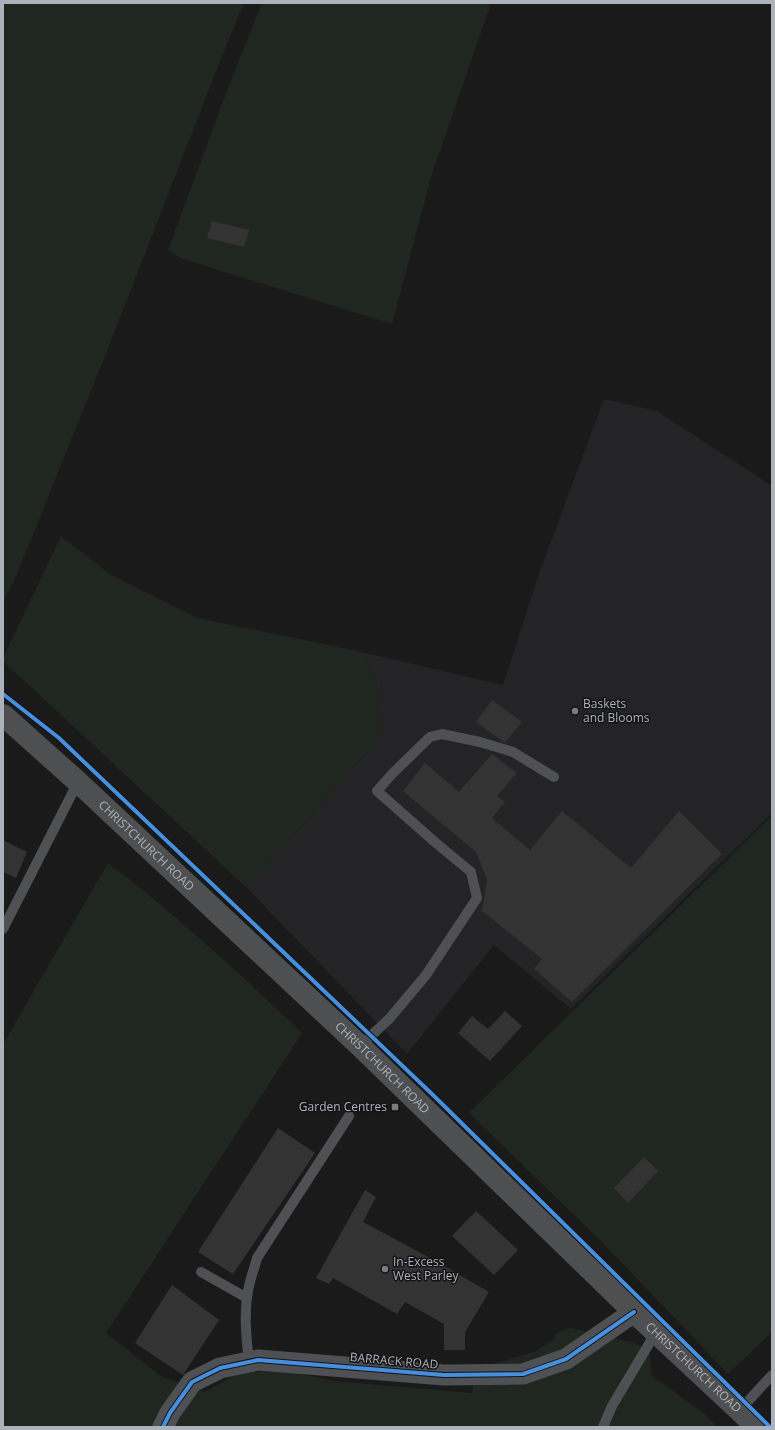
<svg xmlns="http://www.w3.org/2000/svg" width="775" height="1430" font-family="'Open Sans',sans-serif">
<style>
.built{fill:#242426}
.green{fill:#202721}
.building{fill:#333334}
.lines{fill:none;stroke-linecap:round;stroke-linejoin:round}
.service{stroke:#4e5053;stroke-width:10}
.minor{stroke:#4e5053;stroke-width:21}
.secondary{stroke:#4d4f51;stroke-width:22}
.cycleway-casing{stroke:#141416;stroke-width:6}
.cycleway{stroke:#468fdf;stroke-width:4}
.poi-dot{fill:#797d82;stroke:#141416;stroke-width:1.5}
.labels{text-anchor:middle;stroke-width:3;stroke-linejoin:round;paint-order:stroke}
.poi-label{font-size:12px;fill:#acb2ba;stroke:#141416;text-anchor:start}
.street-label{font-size:12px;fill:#acb2ba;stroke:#141416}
</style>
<rect width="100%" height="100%" fill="#1a1a1a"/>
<polygon class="built" points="604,399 657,411 772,486 772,813 571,1009 494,945 407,1054 247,888 381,736 376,678 362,652 503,685 541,568"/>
<g class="green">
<polygon points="3,3 244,3 226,46 109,346 15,579 3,602"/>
<polygon points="262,3 491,3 431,177 392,324 180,258 168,250 226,93"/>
<polygon points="61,536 111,575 198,618 362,652 376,678 381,736 247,888 3,661 3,658"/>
<polygon points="772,816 772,1332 728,1374 600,1240 469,1113"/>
<path d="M108,863C177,915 240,974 302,1033L106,1333L162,1377L205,1392L238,1373L281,1370L333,1381L472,1393L473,1384L493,1364L534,1352L553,1340L558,1332L571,1328L635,1343L650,1353L651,1375L702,1412L717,1427H3V1044Z"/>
</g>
<g class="building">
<polygon points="212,221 249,230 244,247 207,238"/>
<polygon points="492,700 522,722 505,743 476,722"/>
<polygon points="492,754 517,773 497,796 505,802 492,818 530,850 562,811 631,868 679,811 722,854 572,1002 534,969 542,959 482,911 487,880 476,852 403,791 425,763 459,792"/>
<polygon points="3,840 27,852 16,878 3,872"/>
<polygon points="505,1011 522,1026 490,1061 458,1033 472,1016 488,1029"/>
<polygon points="278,1128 315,1153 233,1274 198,1252"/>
<polygon points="644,1157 658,1171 628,1203 614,1188"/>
<polygon points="365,1190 376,1197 363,1222 434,1260 489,1292 465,1332 465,1350 444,1350 444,1324 405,1302 397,1314 333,1278 329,1284 316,1278"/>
<polygon points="476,1211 518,1250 494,1275 452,1236"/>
<polygon points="172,1285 219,1320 183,1375 135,1343"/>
</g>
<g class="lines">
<g class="service">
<polyline points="3,929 78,782"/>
<polyline points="360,1046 390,1018 426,975 477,898 471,872 436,843 377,791 392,774 430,737 442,734 480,742 513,752 554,777"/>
<polyline points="201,1272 247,1298"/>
<path d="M249,1362C246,1336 243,1308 250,1282C252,1274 255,1266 257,1258L349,1116"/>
<polyline points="740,1410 772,1375"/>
<polyline points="603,1427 612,1406 656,1332"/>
</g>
<polyline class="minor" points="163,1427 170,1413 192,1382 220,1368 258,1360 444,1375 523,1374 566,1359 634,1312"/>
<path class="secondary" id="s1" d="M3,715L78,782L360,1046L634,1312L757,1427"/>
<defs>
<g id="cycleway">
<polyline points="3,694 59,738 433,1095 770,1427"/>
<polyline points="163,1427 170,1413 192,1382 220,1368 258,1360 444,1375 523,1374 566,1359 634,1312"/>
</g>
</defs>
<use href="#cycleway" class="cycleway-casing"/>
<use href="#cycleway" class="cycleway"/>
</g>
<g class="poi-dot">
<circle cx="575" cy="711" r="4"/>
<rect x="391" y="1103" width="8" height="8" rx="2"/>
<circle cx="385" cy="1269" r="4"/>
</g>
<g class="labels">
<g class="poi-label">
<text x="583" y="708">Baskets<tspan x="583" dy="14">and Blooms</tspan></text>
<text x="387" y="1111" text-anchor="end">Garden Centres</text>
<text x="393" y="1266">In-Excess<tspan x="393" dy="14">West Parley</tspan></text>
</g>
<g class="street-label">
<text dy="4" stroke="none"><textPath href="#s1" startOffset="194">CHRISTCHURCH ROAD</textPath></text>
<text dy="4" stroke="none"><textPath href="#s1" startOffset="518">CHRISTCHURCH ROAD</textPath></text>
<text transform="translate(394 1361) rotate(5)" y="4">BARRACK ROAD</text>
<text dy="4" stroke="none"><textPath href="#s1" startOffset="950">CHRISTCHURCH ROAD</textPath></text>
</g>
</g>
<rect width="775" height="1430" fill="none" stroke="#acb2ba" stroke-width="8"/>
</svg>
